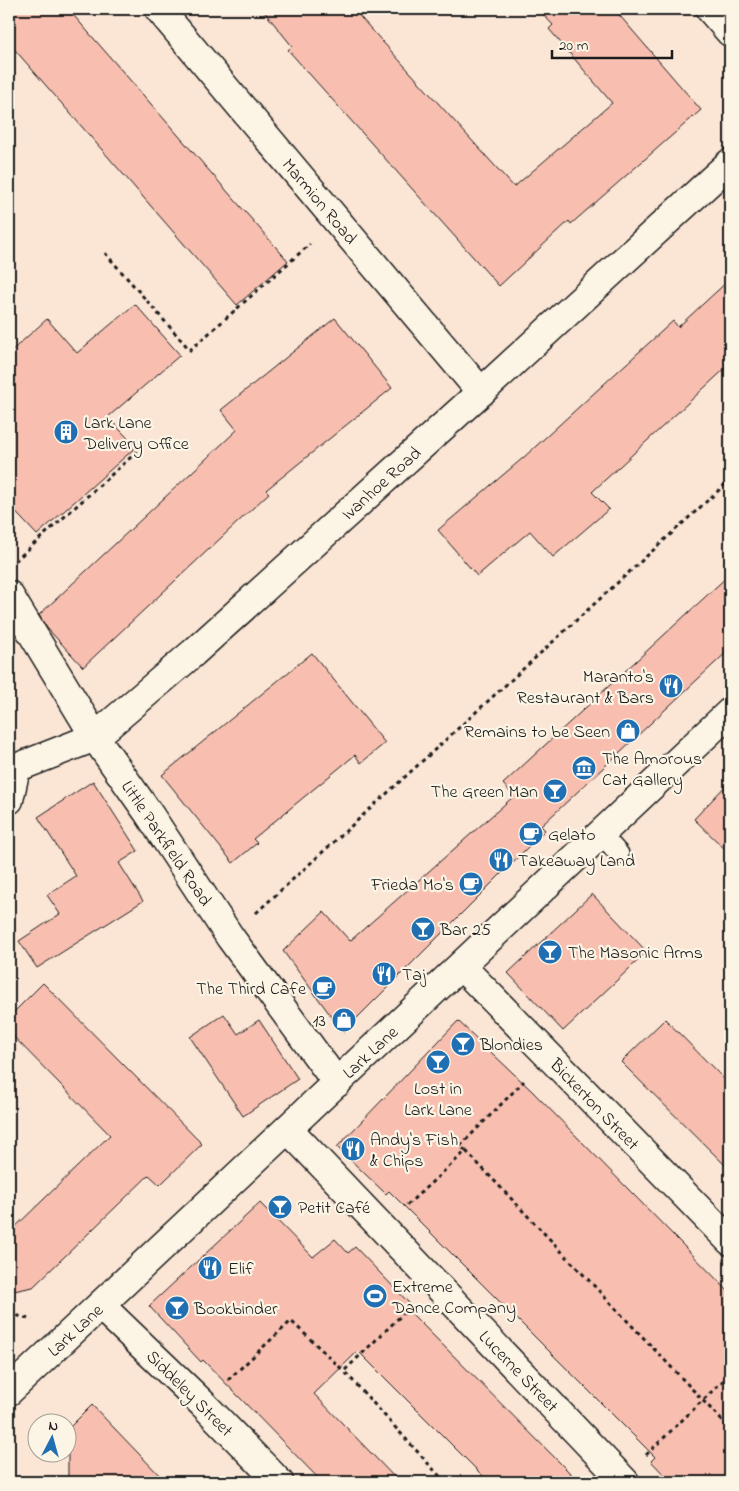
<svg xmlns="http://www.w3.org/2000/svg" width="739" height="1491" font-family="'Indie Flower',sans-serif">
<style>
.building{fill:#f8bfb0;stroke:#1c1c1c}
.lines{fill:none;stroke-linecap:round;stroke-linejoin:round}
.lane-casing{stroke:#1c1c1c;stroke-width:22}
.street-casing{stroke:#1c1c1c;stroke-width:31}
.path{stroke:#1c1c1c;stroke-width:3;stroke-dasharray:4 4;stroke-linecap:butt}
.lane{stroke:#fcf5e5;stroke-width:19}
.street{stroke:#fcf5e5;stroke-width:28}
.labels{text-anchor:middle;stroke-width:4.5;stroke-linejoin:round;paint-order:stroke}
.street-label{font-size:18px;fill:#1c1c1c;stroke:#fcf5e5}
.poi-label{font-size:18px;fill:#1c1c1c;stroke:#fcf5e5;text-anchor:start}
</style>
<rect width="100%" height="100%" fill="#fbe5d5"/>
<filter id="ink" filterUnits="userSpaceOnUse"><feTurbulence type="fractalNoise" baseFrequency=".02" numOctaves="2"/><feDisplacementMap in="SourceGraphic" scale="10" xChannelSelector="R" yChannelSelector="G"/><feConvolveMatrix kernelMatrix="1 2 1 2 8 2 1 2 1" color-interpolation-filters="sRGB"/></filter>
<g filter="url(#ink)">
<g class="building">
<polygon points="9,9 68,9 288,261 237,305 9,43"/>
<polygon points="262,9 353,9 514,187 612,103 549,29 553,25 538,9 614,9 701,110 571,224 569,221 499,286 288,50 292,46"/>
<polygon points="730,279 730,364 592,492 609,509 553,557 530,531 477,576 438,530 523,458 673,321 678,327"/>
<polygon points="135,304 180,355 108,417 136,447 37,535 9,505 9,353 47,319 77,353"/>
<polygon points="335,318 392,388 266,490 269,493 83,667 47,628 39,615 237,430 221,410"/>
<polygon points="730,574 730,649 541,826 545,830 343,1032 283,951 324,912 350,941 514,796 503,784"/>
<polygon points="312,653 385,743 361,763 355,755 253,839 257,843 233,863 162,775"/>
<polygon points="93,781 138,851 119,863 143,901 37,968 19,941 60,914 47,895 76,876 38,817"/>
<polygon points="730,781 730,854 694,819"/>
<polygon points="592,894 647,952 563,1031 508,973"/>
<polygon points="43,983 202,1144 160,1185 149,1175 33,1287 9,1292 9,1233 110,1135 9,1032 9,1017"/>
<polygon points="224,1014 238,1034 259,1020 298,1079 243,1116 190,1037"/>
<polygon points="665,1019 730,1085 730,1170 621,1062"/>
<polygon points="458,1021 532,1091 730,1293 730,1482 671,1482 651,1461 655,1457 389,1191 386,1194 337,1147"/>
<polygon points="260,1203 313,1257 335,1239 348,1253 355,1247 409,1303 405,1307 579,1482 489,1482 358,1351 314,1394 399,1482 322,1482 203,1360 201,1362 149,1306"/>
<polygon points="92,1405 139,1454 166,1482 68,1482 68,1429"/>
</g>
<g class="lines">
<defs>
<polyline id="lane" points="601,834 619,854"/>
<g id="street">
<polyline points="159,9 481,392"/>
<polyline points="710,9 730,32"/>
<polyline points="9,595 95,737 149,814 230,937 337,1083"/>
<polyline points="9,769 16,768 95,737 193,653 481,392 730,163"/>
<polyline points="9,800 16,768"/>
<polyline points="461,966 730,1241"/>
<polyline points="288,1129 625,1482"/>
<polyline points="101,1306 203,1404 279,1482"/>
<polyline points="9,1391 730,712"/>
</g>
</defs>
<use href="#lane" class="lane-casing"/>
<use href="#street" class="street-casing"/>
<g class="path">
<polyline points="105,253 190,350 310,244"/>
<polyline points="15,561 140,449"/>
<polyline points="256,913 730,480"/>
<polyline points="466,1151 730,1429"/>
<polyline points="407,1205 466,1151 460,1146 524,1081"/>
<polyline points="411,1306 344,1371 445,1482"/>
<polyline points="9,1313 32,1320"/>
<polyline points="228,1380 291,1321 344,1371"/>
<polyline points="646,1455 730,1374"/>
</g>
<use href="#lane" class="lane"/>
<use href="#street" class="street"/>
</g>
</g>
<defs>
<symbol id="building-disc" viewBox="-11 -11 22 22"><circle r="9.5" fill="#1f6fb2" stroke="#fcf5e5"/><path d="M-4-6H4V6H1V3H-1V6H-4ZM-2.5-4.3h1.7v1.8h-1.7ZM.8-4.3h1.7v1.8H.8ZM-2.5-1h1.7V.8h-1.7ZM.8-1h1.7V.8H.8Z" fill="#fff"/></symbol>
<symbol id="restaurant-disc" viewBox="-11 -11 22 22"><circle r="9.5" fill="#1f6fb2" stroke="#fcf5e5"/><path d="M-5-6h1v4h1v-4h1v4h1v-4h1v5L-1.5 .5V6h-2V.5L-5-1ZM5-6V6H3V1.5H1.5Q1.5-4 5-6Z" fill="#fff"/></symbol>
<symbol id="shop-disc" viewBox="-11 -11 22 22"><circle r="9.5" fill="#1f6fb2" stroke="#fcf5e5"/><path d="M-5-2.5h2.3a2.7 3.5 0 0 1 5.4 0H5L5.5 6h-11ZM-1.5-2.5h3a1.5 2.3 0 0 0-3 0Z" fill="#fff"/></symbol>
<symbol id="museum-disc" viewBox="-11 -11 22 22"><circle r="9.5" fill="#1f6fb2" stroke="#fcf5e5"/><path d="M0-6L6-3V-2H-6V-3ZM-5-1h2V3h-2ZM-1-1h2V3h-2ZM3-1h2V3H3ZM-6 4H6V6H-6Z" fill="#fff"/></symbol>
<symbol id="bar-disc" viewBox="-11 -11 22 22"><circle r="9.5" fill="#1f6fb2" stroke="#fcf5e5"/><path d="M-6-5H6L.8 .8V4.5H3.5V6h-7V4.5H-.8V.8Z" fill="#fff"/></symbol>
<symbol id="cafe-disc" viewBox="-11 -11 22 22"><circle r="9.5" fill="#1f6fb2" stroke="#fcf5e5"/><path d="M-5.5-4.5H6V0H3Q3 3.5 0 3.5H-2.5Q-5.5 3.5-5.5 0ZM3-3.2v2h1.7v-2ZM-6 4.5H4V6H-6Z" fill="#fff"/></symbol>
<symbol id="stadium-disc" viewBox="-11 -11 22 22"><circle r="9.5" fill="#1f6fb2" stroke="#fcf5e5"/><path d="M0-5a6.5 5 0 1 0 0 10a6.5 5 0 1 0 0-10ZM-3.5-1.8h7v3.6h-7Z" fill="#fff"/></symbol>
</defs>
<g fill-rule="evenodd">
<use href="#building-disc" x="52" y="418" width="28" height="28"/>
<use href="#restaurant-disc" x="657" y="672" width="28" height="28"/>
<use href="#shop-disc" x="614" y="717" width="28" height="28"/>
<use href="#museum-disc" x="570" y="754" width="28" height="28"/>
<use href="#bar-disc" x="541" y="777" width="28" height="28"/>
<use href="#cafe-disc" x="517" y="820" width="28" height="28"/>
<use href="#restaurant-disc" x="487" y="846" width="28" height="28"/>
<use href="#cafe-disc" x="457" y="870" width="28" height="28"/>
<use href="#bar-disc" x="409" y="915" width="28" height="28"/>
<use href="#bar-disc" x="536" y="938" width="28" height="28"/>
<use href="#restaurant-disc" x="370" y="960" width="28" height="28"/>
<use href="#cafe-disc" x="310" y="974" width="28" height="28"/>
<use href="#shop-disc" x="330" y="1006" width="28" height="28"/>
<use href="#bar-disc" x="449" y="1030" width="28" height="28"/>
<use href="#bar-disc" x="424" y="1048" width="28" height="28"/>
<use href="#restaurant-disc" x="339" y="1135" width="28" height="28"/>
<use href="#bar-disc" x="266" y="1193" width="28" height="28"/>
<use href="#restaurant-disc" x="196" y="1254" width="28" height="28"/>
<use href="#stadium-disc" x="361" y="1282" width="28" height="28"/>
<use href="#bar-disc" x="163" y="1294" width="28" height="28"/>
</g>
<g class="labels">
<g class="street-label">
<text transform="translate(320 201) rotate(50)" y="6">Marmion Road</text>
<text transform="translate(381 483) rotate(-42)" y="6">Ivanhoe Road</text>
<text transform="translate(167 843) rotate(56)" y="6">Little Parkfield Road</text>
<text transform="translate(370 1052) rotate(-43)" y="6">Lark Lane</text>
<text transform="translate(595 1104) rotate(46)" y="6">Bickerton Street</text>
<text transform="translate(75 1330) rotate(-43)" y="6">Lark Lane</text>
<text transform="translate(519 1371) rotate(46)" y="6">Lucerne Street</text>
<text transform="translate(190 1393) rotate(45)" y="6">Siddeley Street</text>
</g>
<g class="poi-label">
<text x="84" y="428">Lark Lane<tspan x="84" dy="21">Delivery Office</tspan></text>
<text x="654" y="682" text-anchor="end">Maranto's<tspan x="654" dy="21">Restaurant &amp; Bars</tspan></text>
<text x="610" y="737" text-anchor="end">Remains to be Seen</text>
<text x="602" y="764">The Amorous<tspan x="602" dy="21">Cat Gallery</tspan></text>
<text x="538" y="797" text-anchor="end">The Green Man</text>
<text x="548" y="840">Gelato</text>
<text x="518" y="866">Takeaway Land</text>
<text x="454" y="890" text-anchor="end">Frieda Mo's</text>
<text x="440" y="935">Bar 25</text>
<text x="568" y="958">The Masonic Arms</text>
<text x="402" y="980">Taj</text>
<text x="306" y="994" text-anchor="end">The Third Cafe</text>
<text x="326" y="1026" text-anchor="end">13</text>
<text x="480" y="1050">Blondies</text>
<text x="438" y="1094" text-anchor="middle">Lost in<tspan x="438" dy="21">Lark Lane</tspan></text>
<text x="370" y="1145">Andy's Fish<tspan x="370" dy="21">&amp; Chips</tspan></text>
<text x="298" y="1213">Petit Café</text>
<text x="228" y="1274">Elif</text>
<text x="392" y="1292">Extreme<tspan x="392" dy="21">Dance Company</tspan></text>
<text x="194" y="1314">Bookbinder</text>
</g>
</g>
<rect width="739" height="1491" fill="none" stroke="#fcf5e5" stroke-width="30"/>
<rect x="15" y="15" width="709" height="1461" fill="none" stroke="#1c1c1c" stroke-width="2" filter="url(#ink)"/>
<g transform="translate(52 1438) rotate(6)"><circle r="24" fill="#fcf5e5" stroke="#a29e95"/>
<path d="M0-4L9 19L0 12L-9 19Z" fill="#1f6fb2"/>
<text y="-8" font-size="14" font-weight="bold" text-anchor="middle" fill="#1c1c1c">N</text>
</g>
<path d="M552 50v8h120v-8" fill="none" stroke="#1c1c1c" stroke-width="2.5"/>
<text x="559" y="50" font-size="15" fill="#1c1c1c" stroke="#fcf5e5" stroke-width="4" paint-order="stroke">20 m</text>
</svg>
